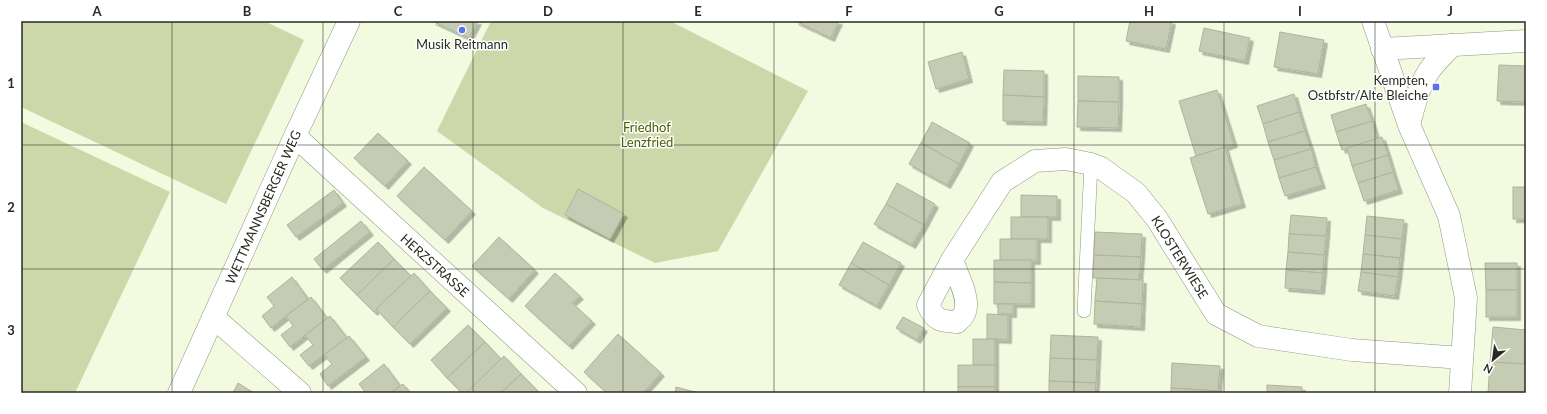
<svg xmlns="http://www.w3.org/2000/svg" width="1547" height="414" font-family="Lato,sans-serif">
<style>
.green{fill:#ccd8a9}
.building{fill:#c5ccb3;stroke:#aeb49c;filter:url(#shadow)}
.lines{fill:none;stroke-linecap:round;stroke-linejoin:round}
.service-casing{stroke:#90977f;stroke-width:14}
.minor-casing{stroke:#90977f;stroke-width:23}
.service{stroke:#fff;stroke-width:13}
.minor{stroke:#fff;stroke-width:22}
.grid{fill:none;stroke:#292b22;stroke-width:1;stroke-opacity:0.55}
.poi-dot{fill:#5673e8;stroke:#fff;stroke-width:1.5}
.labels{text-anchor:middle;stroke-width:3;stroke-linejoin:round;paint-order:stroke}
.poi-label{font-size:13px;fill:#292b22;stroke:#fff}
.park-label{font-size:13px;fill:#4e5d04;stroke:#fff}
.street-label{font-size:13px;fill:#292b22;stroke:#fff}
.neatline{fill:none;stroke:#292b22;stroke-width:1.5}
.grid-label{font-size:13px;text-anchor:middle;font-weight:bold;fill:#292b22}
</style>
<defs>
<filter id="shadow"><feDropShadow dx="3.5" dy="3.5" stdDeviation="0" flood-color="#0004"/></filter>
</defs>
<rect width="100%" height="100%" fill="#f2fae0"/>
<g class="green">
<polygon points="21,21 264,21 304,40 226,204 21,107"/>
<polygon points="491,21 670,21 808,91 718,251 655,263 543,208 437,131"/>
<polygon points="21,122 170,192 75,393 21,393"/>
</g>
<g class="building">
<polygon points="432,21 478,21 469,38"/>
<polygon points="795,21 839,21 831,38"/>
<polygon points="1130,21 1172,21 1166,49 1126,41"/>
<polygon points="1204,28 1250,38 1245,61 1199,51"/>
<polygon points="1280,32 1324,40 1318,74 1274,67"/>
<polygon points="962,52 969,79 936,89 928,62"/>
<polygon points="1499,65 1526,66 1526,102 1497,101"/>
<polygon points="1004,70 1044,71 1044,97 1003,95"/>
<polygon points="1078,76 1119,77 1119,102 1078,101"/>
<polygon points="1217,90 1234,144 1196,156 1179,101"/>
<polygon points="1294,94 1299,112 1263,124 1257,106"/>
<polygon points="1003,95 1044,97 1043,122 1003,121"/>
<polygon points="1078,101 1119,102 1118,128 1077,127"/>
<polygon points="1366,104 1372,121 1336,132 1331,115"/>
<polygon points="1299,112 1305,131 1268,142 1263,124"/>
<polygon points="1372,121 1377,139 1342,150 1336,132"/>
<polygon points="932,122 970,143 959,164 921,143"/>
<polygon points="1305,131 1311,149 1274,160 1268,142"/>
<polygon points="378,133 408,161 385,186 354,158"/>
<polygon points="1382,137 1388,155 1352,166 1347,148"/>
<polygon points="921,143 959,164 947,185 909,164"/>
<polygon points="1225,147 1242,204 1208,214 1190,158"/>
<polygon points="1311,149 1316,167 1279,178 1274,160"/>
<polygon points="1388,155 1393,172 1358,183 1352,166"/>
<polygon points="424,167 472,211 445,240 397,196"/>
<polygon points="1316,167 1322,185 1285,196 1279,178"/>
<polygon points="1393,172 1399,190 1364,201 1358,183"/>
<polygon points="897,183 935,204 924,225 886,204"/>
<rect x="1513" y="187" width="13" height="32"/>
<polygon points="578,189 624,214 610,239 565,215"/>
<polygon points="334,190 343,203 296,237 287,225"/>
<polygon points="1021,195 1057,196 1057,217 1021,217"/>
<polygon points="886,204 924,225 912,245 874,224"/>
<polygon points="1291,215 1327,218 1326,236 1289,234"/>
<polygon points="1367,216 1404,220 1402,239 1365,235"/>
<rect x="1011" y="217" width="37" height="22"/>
<polygon points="361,221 370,232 323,270 314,259"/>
<polygon points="1095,232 1142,234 1141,257 1094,255"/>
<polygon points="1289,234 1326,236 1324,255 1288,252"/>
<polygon points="1365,235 1402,239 1400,258 1363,254"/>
<polygon points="499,237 535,270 509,299 472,266"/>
<polygon points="1000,239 1037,239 1037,261 1000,260"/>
<polygon points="378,242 394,259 357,295 340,278"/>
<polygon points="863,242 901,263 889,285 851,263"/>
<polygon points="1288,252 1324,255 1323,273 1286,270"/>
<polygon points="1363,254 1400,258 1398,277 1361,272"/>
<polygon points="1094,255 1141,257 1139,280 1093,278"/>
<polygon points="394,259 411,276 374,312 357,295"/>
<polygon points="994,260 1031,260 1031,283 994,282"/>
<polygon points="851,263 889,285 877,306 839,285"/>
<polygon points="1485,263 1517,263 1517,290 1486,290"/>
<polygon points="1286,270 1323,273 1321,291 1285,288"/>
<polygon points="1361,272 1398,277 1395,296 1358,291"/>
<polygon points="414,273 430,291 393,327 376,309"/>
<polygon points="555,273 580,296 572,303 592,321 569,346 525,306"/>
<polygon points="292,277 308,299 271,328 262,316 274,306 267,297"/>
<polygon points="1097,278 1143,280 1142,304 1095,301"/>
<polygon points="994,282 1031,283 1031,304 994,304"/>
<rect x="1486" y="290" width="31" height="27"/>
<polygon points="430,291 447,308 410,344 393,327"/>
<polygon points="311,297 327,318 290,347 281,335 293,326 286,316"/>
<polygon points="1095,301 1142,304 1141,327 1094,324"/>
<rect x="998" y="304" width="15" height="10"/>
<polygon points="987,314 1008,315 1008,340 987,339"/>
<polygon points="330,316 347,338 309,366 300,355 313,345 305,335"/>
<polygon points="903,317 924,328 917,340 896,328"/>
<polygon points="468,325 485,342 447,378 431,360"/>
<polygon points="1493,327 1526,330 1524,364 1490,362"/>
<polygon points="618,334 661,373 643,393 607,393 584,372"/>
<polygon points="1051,335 1098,337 1097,360 1050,358"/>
<polygon points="349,336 366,357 328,386 320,374 332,364 324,355"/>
<rect x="973" y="339" width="22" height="26"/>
<polygon points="485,342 501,359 466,393 462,393 447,378"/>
<polygon points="504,356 521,374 501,393 468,393 467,392"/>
<polygon points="1050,358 1097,360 1096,383 1049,381"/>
<polygon points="1490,362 1526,364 1526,393 1488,393"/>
<polygon points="1172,363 1220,366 1218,391 1171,388"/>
<polygon points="384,364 400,386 391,393 366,393 359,384"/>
<rect x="958" y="365" width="37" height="22"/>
<polygon points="521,374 538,391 535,393 501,393"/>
<polygon points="1049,381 1096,383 1095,393 1049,393"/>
<polygon points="238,383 254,393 233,393"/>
<polygon points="403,384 410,393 391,393 400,386"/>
<polygon points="1267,385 1302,387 1302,393 1267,393"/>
<polygon points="676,387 699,393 675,393"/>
<rect x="958" y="387" width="37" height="6"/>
<polygon points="1171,388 1218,391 1218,393 1171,393"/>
</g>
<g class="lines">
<defs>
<polyline id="service" points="1084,311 1091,164"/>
<g id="minor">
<polyline points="1373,21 1409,125 1449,216 1466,298 1460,393"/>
<polyline points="1382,49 1526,41"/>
<path d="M1409,125C1414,106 1418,88 1429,71C1435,62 1445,53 1452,45"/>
<polyline points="295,136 576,393"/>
<polyline points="952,260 1002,182 1035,161 1066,159 1091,164 1101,168 1136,193 1157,219 1216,314 1258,336 1352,350 1462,358"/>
<path d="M952,260C957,275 970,297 965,312C964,316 960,319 957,322C941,321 935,321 928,305Z"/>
<polyline points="213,317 300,393"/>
<polyline points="179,393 295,136 349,21"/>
</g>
</defs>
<use href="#service" class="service-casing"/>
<use href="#minor" class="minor-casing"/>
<use href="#service" class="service"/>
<use href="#minor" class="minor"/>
</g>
<path class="grid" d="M172,21V393M323,21V393M473,21V393M623,21V393M774,21V393M924,21V393M1074,21V393M1224,21V393M1375,21V393M21,145H1526M21,269H1526"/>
<g class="poi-dot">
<circle cx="462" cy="30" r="4"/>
<rect x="1432" y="83" width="8" height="8" rx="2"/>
</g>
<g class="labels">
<g class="poi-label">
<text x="462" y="49">Musik Reitmann</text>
<text x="1428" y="85" text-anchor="end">Kempten,<tspan x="1428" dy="15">Ostbfstr/Alte Bleiche</tspan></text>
</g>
<g class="park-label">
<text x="647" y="132">Friedhof<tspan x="647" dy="15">Lenzfried</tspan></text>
</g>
<g class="street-label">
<text transform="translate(263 207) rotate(-66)" y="5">WETTMANNSBERGER WEG</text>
<text transform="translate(1180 257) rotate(58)" y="5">KLOSTERWIESE</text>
<text transform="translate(435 265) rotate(42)" y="5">HERZSTRASSE</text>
</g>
</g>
<rect width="1547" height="414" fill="none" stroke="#ffffff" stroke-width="44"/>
<g transform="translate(1493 360) rotate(209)" stroke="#ffffff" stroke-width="3" paint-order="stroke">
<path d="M0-3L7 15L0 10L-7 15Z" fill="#292b22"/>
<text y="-6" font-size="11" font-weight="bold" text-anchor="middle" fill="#292b22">N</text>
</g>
<rect x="22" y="22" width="1503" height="370" class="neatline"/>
<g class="grid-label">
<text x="97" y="16">A</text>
<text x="247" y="16">B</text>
<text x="398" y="16">C</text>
<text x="548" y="16">D</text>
<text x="698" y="16">E</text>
<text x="849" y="16">F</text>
<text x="999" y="16">G</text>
<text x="1149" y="16">H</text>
<text x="1300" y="16">I</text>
<text x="1450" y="16">J</text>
<text x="11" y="88">1</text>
<text x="11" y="212">2</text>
<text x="11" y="335">3</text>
</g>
</svg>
